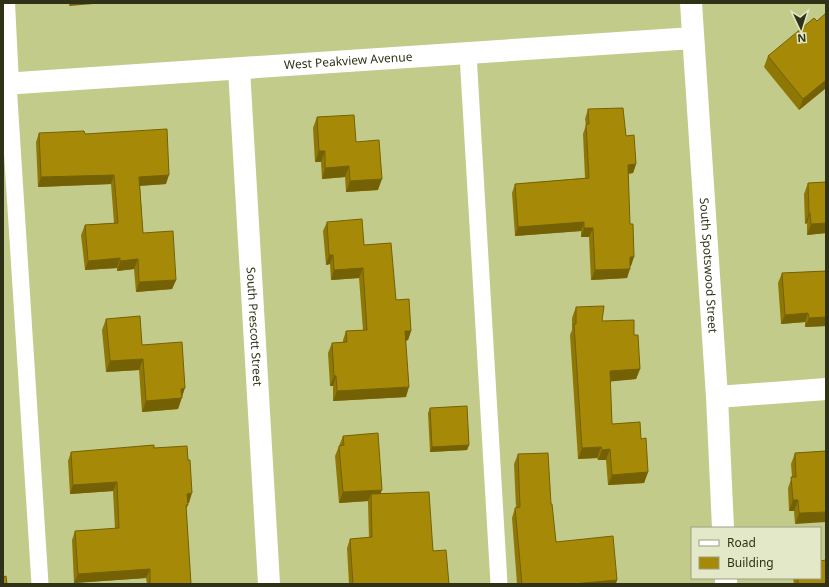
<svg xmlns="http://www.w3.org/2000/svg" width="829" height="587" font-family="'Noto Sans',sans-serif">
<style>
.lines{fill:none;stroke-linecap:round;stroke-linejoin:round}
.service{stroke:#fff;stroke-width:17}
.minor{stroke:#fff;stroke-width:22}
.wall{fill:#8f7706}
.shaded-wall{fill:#746105}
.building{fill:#a68a07;stroke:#746105}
.labels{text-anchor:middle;stroke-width:3;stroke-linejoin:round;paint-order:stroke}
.street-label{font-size:12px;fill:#2f3217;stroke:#e3e9c8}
</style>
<rect width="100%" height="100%" fill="#c2cb89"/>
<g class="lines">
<g class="service">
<polyline points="468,54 499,584"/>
<polyline points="8,83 40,584"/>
</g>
<g class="minor">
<polyline points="4,3 8,83"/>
<path id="s1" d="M691,3L717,397L723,528"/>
<path id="s2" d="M239,69L269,584"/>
<path id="s3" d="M3,84L693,38"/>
<polyline points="717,397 826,389"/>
<polyline points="726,578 726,584"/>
</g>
</g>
<g class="wall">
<polygon points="768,56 826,88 799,110 764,67"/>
<polygon points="588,109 626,136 636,164 633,173 628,174 631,266 630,266 627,278 591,280 589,237 581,237 581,231 515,236 512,193 515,184 585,178 583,134 586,125 585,119"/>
<polygon points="317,117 356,142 378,190 346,192 345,177 322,179 321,162 315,162 313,128"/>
<polygon points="39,133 85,134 166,184 140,186 143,233 176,280 172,289 136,292 134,269 117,271 117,268 85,270 81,235 85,225 114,223 111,184 38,187 36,142"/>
<polygon points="808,183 826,233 807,235 807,223 805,224 804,194"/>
<polygon points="327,222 364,245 396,300 411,331 408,340 406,341 406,397 333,401 333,386 330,386 328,353 332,343 343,342 343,340 346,331 363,330 359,278 331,280 330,264 326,265 323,231"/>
<polygon points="826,271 826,326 805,327 805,322 781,324 778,283 782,273"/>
<polygon points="576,307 602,321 634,335 640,369 636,379 610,381 612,424 641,439 648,472 644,483 608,485 606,460 598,460 597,458 578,459 570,335 572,330 572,318"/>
<polygon points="106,319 142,345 182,397 178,409 142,412 139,370 106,372 102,330"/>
<polygon points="430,408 469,445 467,450 430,452 428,413"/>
<polygon points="343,436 381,494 433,551 449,584 349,584 347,548 350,539 369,538 368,503 368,501 339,503 335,456"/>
<polygon points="154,448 189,503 188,503 188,505 186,510 191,584 147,584 146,578 74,583 72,540 75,531 115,529 113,491 70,494 68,461 71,452"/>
<polygon points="826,451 795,524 794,511 789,511 788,488 792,477 791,464 795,453"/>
<polygon points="518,454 551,504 556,542 616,584 517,584 512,518 515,508 516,508 514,464"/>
<polygon points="793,578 820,578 826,584 794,584"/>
</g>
<g class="shaded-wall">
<polygon points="70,3 106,3 69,6"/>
<polygon points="826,80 826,88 799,110 803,99"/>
<polygon points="319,151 325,151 321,162 315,162"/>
<polygon points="636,164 633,173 624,174 628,165"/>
<polygon points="349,166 345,177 322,179 325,168"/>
<polygon points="114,175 111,184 38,187 41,177"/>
<polygon points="169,175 166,184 136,186 139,177"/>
<polygon points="382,179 378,190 346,192 350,181"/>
<polygon points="809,213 810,213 807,223 805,224"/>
<polygon points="584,222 581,231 515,236 518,227"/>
<polygon points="826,223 826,233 807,235 811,224"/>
<polygon points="584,228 593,228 589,237 581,237"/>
<polygon points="329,255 333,255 330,264 326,265"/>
<polygon points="630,257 634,257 631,266 626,266"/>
<polygon points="120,258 117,268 85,270 88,261"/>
<polygon points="138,259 134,269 117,271 120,261"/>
<polygon points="363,268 359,278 331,280 334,270"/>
<polygon points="630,269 627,278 591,280 595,270"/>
<polygon points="176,280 172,289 136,292 139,282"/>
<polygon points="808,313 805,322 781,324 785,315"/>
<polygon points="826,317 826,326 805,327 809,318"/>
<polygon points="405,331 411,331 408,340 402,341"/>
<polygon points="143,359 139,370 106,372 110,361"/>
<polygon points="640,369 636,379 606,382 610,371"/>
<polygon points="334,376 336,376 333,386 330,386"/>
<polygon points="409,387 406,397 333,401 337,391"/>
<polygon points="185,388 178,409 142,412 146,401 181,389"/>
<polygon points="469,445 467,450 430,452 432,447"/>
<polygon points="601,447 597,458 578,459 582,448"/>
<polygon points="610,449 606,460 598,460 602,450"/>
<polygon points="648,472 644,483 608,485 612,475"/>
<polygon points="117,482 113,491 70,494 73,485"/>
<polygon points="382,490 378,500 371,494 368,501 339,503 343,492"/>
<polygon points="192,493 189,503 184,503 187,494"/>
<polygon points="793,500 798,500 794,511 789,511"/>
<polygon points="826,512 826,522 795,524 799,513"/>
<polygon points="150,569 146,578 74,583 78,574"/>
<polygon points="617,580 616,584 572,584"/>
</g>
<g class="building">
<polygon points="826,13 826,80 803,99 768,56 814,18 817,21"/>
<polygon points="623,108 626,136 634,135 636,164 628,165 630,224 633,224 634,257 630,257 630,269 595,270 593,228 584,228 584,222 518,227 515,184 589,178 586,124 589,124 588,109"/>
<polygon points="354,115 356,142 379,140 382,179 350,181 349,166 325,168 325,151 319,151 317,117"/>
<polygon points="167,129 169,175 139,177 143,233 173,231 176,280 139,282 138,259 120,261 120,258 88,261 85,225 118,223 114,175 41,177 39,133 84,131 85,134"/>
<polygon points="826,182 826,223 811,224 810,213 809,213 808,183"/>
<polygon points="362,219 364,245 391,243 396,300 409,299 411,331 405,331 409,387 337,391 336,376 334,376 332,343 347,342 346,331 367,330 363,268 334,270 333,255 329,255 327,222"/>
<polygon points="826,271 826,317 809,318 808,313 785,315 782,273"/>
<polygon points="604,306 602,321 634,320 634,335 638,335 640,369 610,371 612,424 640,422 641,439 646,438 648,472 612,475 610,449 602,450 601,447 582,448 574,324 576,324 576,307"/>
<polygon points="140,316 142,345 182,342 185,388 181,389 182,398 146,401 143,359 110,361 106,319"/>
<polygon points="467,406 469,445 432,447 430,408"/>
<polygon points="378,433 382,490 343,492 339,446 344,445 343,436"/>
<polygon points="154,445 154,448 187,446 188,460 190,460 192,493 187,494 188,505 186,505 191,584 150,584 150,569 78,574 75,531 119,528 117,482 73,485 71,452"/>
<polygon points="826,451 826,512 799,513 798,500 793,500 791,477 796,477 795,453"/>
<polygon points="548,453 551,504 552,504 556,542 613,536 617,580 572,584 522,584 515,508 520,507 518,454"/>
<polygon points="429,492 433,551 446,550 449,584 353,584 350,539 372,537 371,494"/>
<polygon points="826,560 826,584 798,584 798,578 820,578 820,561"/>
<polygon points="6,576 7,584 3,584 3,577"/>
</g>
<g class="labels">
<g class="street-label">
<text dy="4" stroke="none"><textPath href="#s3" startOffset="346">West Peakview Avenue</textPath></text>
<text dy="4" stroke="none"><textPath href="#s1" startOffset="263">South Spotswood Street</textPath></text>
<text dy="4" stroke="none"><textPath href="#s2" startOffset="258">South Prescott Street</textPath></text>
</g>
</g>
<rect width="829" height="587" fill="none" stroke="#2f3217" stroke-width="8"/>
<rect x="691" y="527" width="130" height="52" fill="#e3e9c8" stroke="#9ba081"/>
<rect x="699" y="540" width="20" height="6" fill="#ffffff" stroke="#9ba081"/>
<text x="727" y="547" font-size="12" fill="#2f3217">Road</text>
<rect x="699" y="557" width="20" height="12" fill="#a68a07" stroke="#9ba081"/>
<text x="727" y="567" font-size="12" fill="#2f3217">Building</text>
<g transform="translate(801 28) rotate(176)" stroke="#e3e9c8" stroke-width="3" paint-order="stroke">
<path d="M0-3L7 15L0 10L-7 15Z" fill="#2f3217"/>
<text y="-6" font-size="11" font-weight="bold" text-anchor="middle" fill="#2f3217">N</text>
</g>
</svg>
